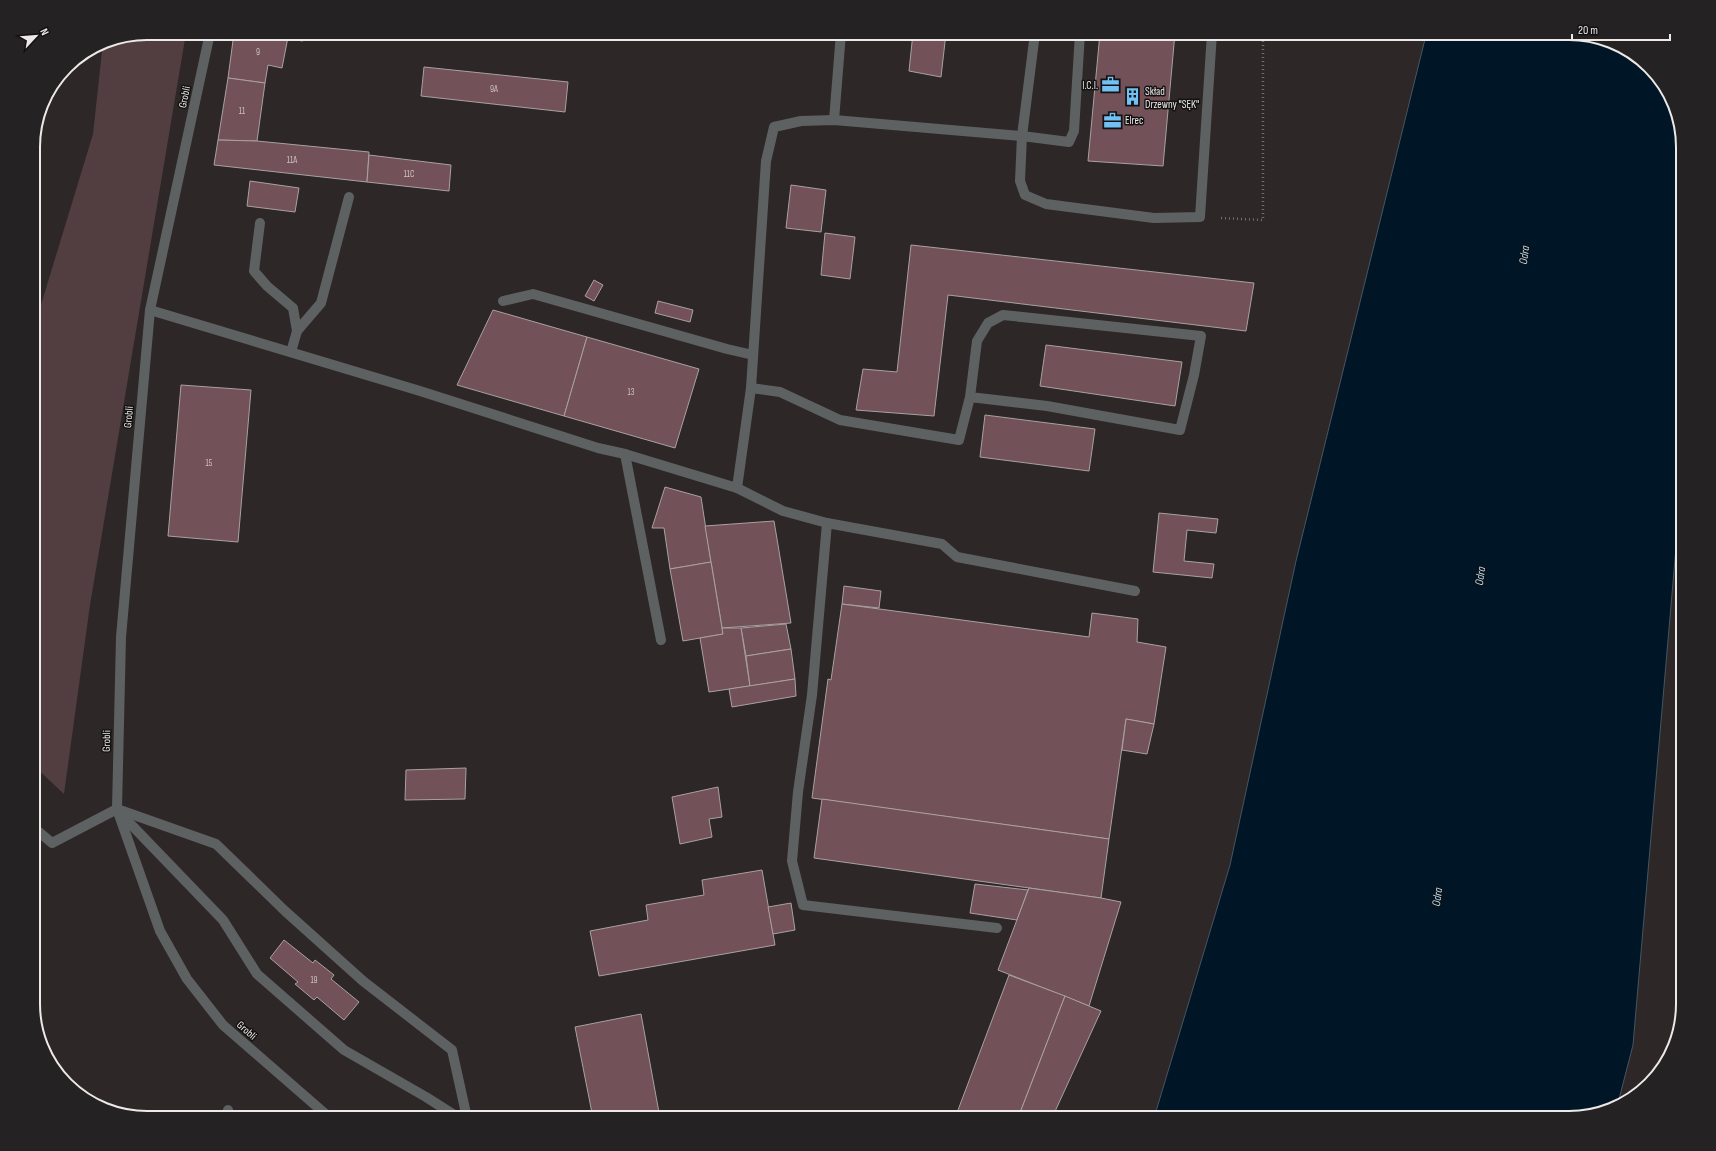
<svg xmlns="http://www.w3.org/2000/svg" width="1716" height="1151" font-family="'Sofia Sans Condensed',sans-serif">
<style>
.green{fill:#523d41}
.water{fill:#001626;stroke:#475560}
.building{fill:#735158;stroke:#a9a1a2}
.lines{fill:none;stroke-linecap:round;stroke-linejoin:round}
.path{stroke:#736e6f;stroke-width:2.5;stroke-dasharray:1 3;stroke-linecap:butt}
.minor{stroke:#5e6162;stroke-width:10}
.labels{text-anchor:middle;stroke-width:3;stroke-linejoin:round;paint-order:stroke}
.number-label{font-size:9px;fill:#cec3c5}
.poi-label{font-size:11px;fill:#ede9e9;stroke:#131111;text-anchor:start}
.street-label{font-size:11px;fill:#ede9e9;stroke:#131111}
.water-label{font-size:12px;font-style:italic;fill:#add9f7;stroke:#131111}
.rim{fill:none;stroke:#ede9e9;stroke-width:2}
</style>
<rect width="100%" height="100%" fill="#2d2728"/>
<polygon class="green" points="147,33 186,33 90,605 64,794 33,765 33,331 93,134 103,42"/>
<polygon class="water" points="1425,33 1569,33 1632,52 1668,90 1683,147 1683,467 1633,1045 1617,1107 1569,1118 1154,1118 1230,865 1296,561 1425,39"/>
<g class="building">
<polygon points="234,33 272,33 272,35 288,37 282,68 268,65 265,83 228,78"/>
<polygon points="272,33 304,33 303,41 288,39 288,37 272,35"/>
<polygon points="913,33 946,33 941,77 909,71"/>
<polygon points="1100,33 1175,33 1163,166 1088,161"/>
<polygon points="424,67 568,82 565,112 421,96"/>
<polygon points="228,78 265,83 257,141 218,140"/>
<polygon points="218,140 257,141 369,152 367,182 214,165"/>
<polygon points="369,155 451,165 449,191 367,182"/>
<polygon points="250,181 299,188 295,212 247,206"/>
<polygon points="791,185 826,190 821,232 786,228"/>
<polygon points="825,233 855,237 850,279 821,275"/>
<polygon points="911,245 1254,283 1246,331 948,295 934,416 856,410 863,369 897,372"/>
<polygon points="594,280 603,285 594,301 585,296"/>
<polygon points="658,301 693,310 690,322 655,313"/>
<polygon points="493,310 587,337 564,416 457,385"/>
<polygon points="587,337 699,369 675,448 564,416"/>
<polygon points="1046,345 1182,362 1175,406 1040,386"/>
<polygon points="181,385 251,390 238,542 168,536"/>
<polygon points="985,415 1095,429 1089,471 980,457"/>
<polygon points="665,487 701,497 711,562 670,569 664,528 652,528"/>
<polygon points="1159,513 1218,519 1216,533 1187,530 1184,561 1214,564 1212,578 1153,572"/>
<polygon points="774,521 791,623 722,628 705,526"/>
<polygon points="711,562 723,634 683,641 670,569"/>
<polygon points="844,586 881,591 879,608 842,604"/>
<polygon points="842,604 1089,637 1092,613 1138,619 1137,642 1166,647 1154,724 1126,719 1109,839 812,798 828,679 831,680"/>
<polygon points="786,624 791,649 746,656 741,628"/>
<polygon points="722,628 741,628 750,686 709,692 700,638 723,634"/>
<polygon points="791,649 795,679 750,686 746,656"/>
<polygon points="795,679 796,696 732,707 729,689"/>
<polygon points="1126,719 1154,724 1147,754 1122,750"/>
<polygon points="466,768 465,799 405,800 406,770"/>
<polygon points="718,787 722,817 709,819 712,837 680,844 672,797"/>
<polygon points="822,799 1109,839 1101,898 814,858"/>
<polygon points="762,870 775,945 599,976 590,931 648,920 646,905 704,895 702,880"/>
<polygon points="975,884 1028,890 1017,920 970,913"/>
<polygon points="1029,888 1101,898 1121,902 1089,1006 998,970"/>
<polygon points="791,903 795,930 773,934 768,907"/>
<polygon points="284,940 313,963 315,960 334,975 331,979 359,1002 344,1020 317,997 314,1000 295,984 298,982 270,958"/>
<polygon points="1009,975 1065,996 1018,1118 955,1118"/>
<polygon points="1065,996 1101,1011 1052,1118 1018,1118"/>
<polygon points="641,1014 660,1118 593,1118 575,1027"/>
</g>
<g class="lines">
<polyline class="path" points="1221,218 1263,220 1263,33"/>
<g class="minor">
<polyline points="210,33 150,310 121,637 117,809 160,931 187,979 223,1025 330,1118"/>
<polyline points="1080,33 1074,131 1069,142 1022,136 1020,181 1025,195 1046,204 1154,218 1200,217 1212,33"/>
<polyline points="834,120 841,33"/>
<polyline points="260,223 254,271 267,286 293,308 297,331"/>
<polyline points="503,301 533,294 727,349 753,355"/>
<polyline points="150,310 420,391 598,448 625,454 737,488 751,388 766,161 774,127 801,121 834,120 1022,136 1035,33"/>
<polyline points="291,352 297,331 321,303 349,197"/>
<polyline points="751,388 780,392 840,420 959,440 970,397 977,341 988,323 1003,315 1201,336 1194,375 1180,430 1047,406 970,397"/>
<polyline points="625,454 661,640"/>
<polyline points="737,488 783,511 827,523 942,544 957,557 1135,591"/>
<polyline points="827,523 812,695 798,792 792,861 803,905 997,928"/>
<polyline points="117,809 216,844 285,911 363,981 452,1050 467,1118"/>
<polyline points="119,812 223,920 257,974 344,1050 426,1097 459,1118"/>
<polyline points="33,827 52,843 117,809"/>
<polyline points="226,1118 228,1110"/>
</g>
</g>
<defs>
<symbol id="office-bare" viewBox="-9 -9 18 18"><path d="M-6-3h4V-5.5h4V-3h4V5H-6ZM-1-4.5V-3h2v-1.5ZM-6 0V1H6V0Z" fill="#71c1f5" stroke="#131111" stroke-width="2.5" paint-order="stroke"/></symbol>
<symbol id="building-bare" viewBox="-9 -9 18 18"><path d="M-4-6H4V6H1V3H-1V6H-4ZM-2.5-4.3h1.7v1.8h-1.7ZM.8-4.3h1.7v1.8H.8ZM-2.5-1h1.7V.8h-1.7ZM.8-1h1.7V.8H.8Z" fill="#71c1f5" stroke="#131111" stroke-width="2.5" paint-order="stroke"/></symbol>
</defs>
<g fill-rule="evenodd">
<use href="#office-bare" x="1098" y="72" width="25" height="25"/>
<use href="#building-bare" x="1120" y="84" width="25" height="25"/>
<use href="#office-bare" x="1100" y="108" width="25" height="25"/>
</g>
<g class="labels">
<g class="number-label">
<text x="258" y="55">9</text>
<text x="494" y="92">9A</text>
<text x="242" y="114">11</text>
<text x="292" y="163">11A</text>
<text x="409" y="177">11C</text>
<text x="631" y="395">13</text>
<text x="209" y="466">15</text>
<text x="314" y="983">19</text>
</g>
<g class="poi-label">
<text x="1098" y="89" text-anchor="end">I.C.I.</text>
<text x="1145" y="95">Skład<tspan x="1145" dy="13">Drzewny "SĘK"</tspan></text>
<text x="1125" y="124">Elrec</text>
</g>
<g class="street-label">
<text transform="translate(184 97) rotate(-78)" y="4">Grobli</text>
<text transform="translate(128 417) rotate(-85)" y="4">Grobli</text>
<text transform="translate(106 741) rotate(-89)" y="4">Grobli</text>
<text transform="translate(247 1030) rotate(41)" y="4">Grobli</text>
</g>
<g class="water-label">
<text transform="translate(1524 255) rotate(-82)" y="4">Odra</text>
<text transform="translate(1480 576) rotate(-82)" y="4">Odra</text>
<text transform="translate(1437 897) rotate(-82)" y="4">Odra</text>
</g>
</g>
<path d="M0 0H1716V1151H0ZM147 40H1569A107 107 0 0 1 1676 147V1004A107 107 0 0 1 1569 1111H147A107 107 0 0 1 40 1004V147A107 107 0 0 1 147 40Z" fill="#242222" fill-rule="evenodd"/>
<path class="rim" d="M147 40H1569A107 107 0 0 1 1676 147V1004A107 107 0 0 1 1569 1111H147A107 107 0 0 1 40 1004V147A107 107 0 0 1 147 40Z"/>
<g transform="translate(36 36) rotate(64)" stroke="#131111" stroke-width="3" paint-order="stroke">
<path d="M0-3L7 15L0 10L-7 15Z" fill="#ede9e9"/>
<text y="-6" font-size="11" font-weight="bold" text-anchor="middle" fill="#ede9e9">N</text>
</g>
<path d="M1572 34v6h98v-6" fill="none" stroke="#ede9e9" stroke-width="2"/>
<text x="1578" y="34" font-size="12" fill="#ede9e9" stroke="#131111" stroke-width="3" paint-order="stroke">20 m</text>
</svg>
